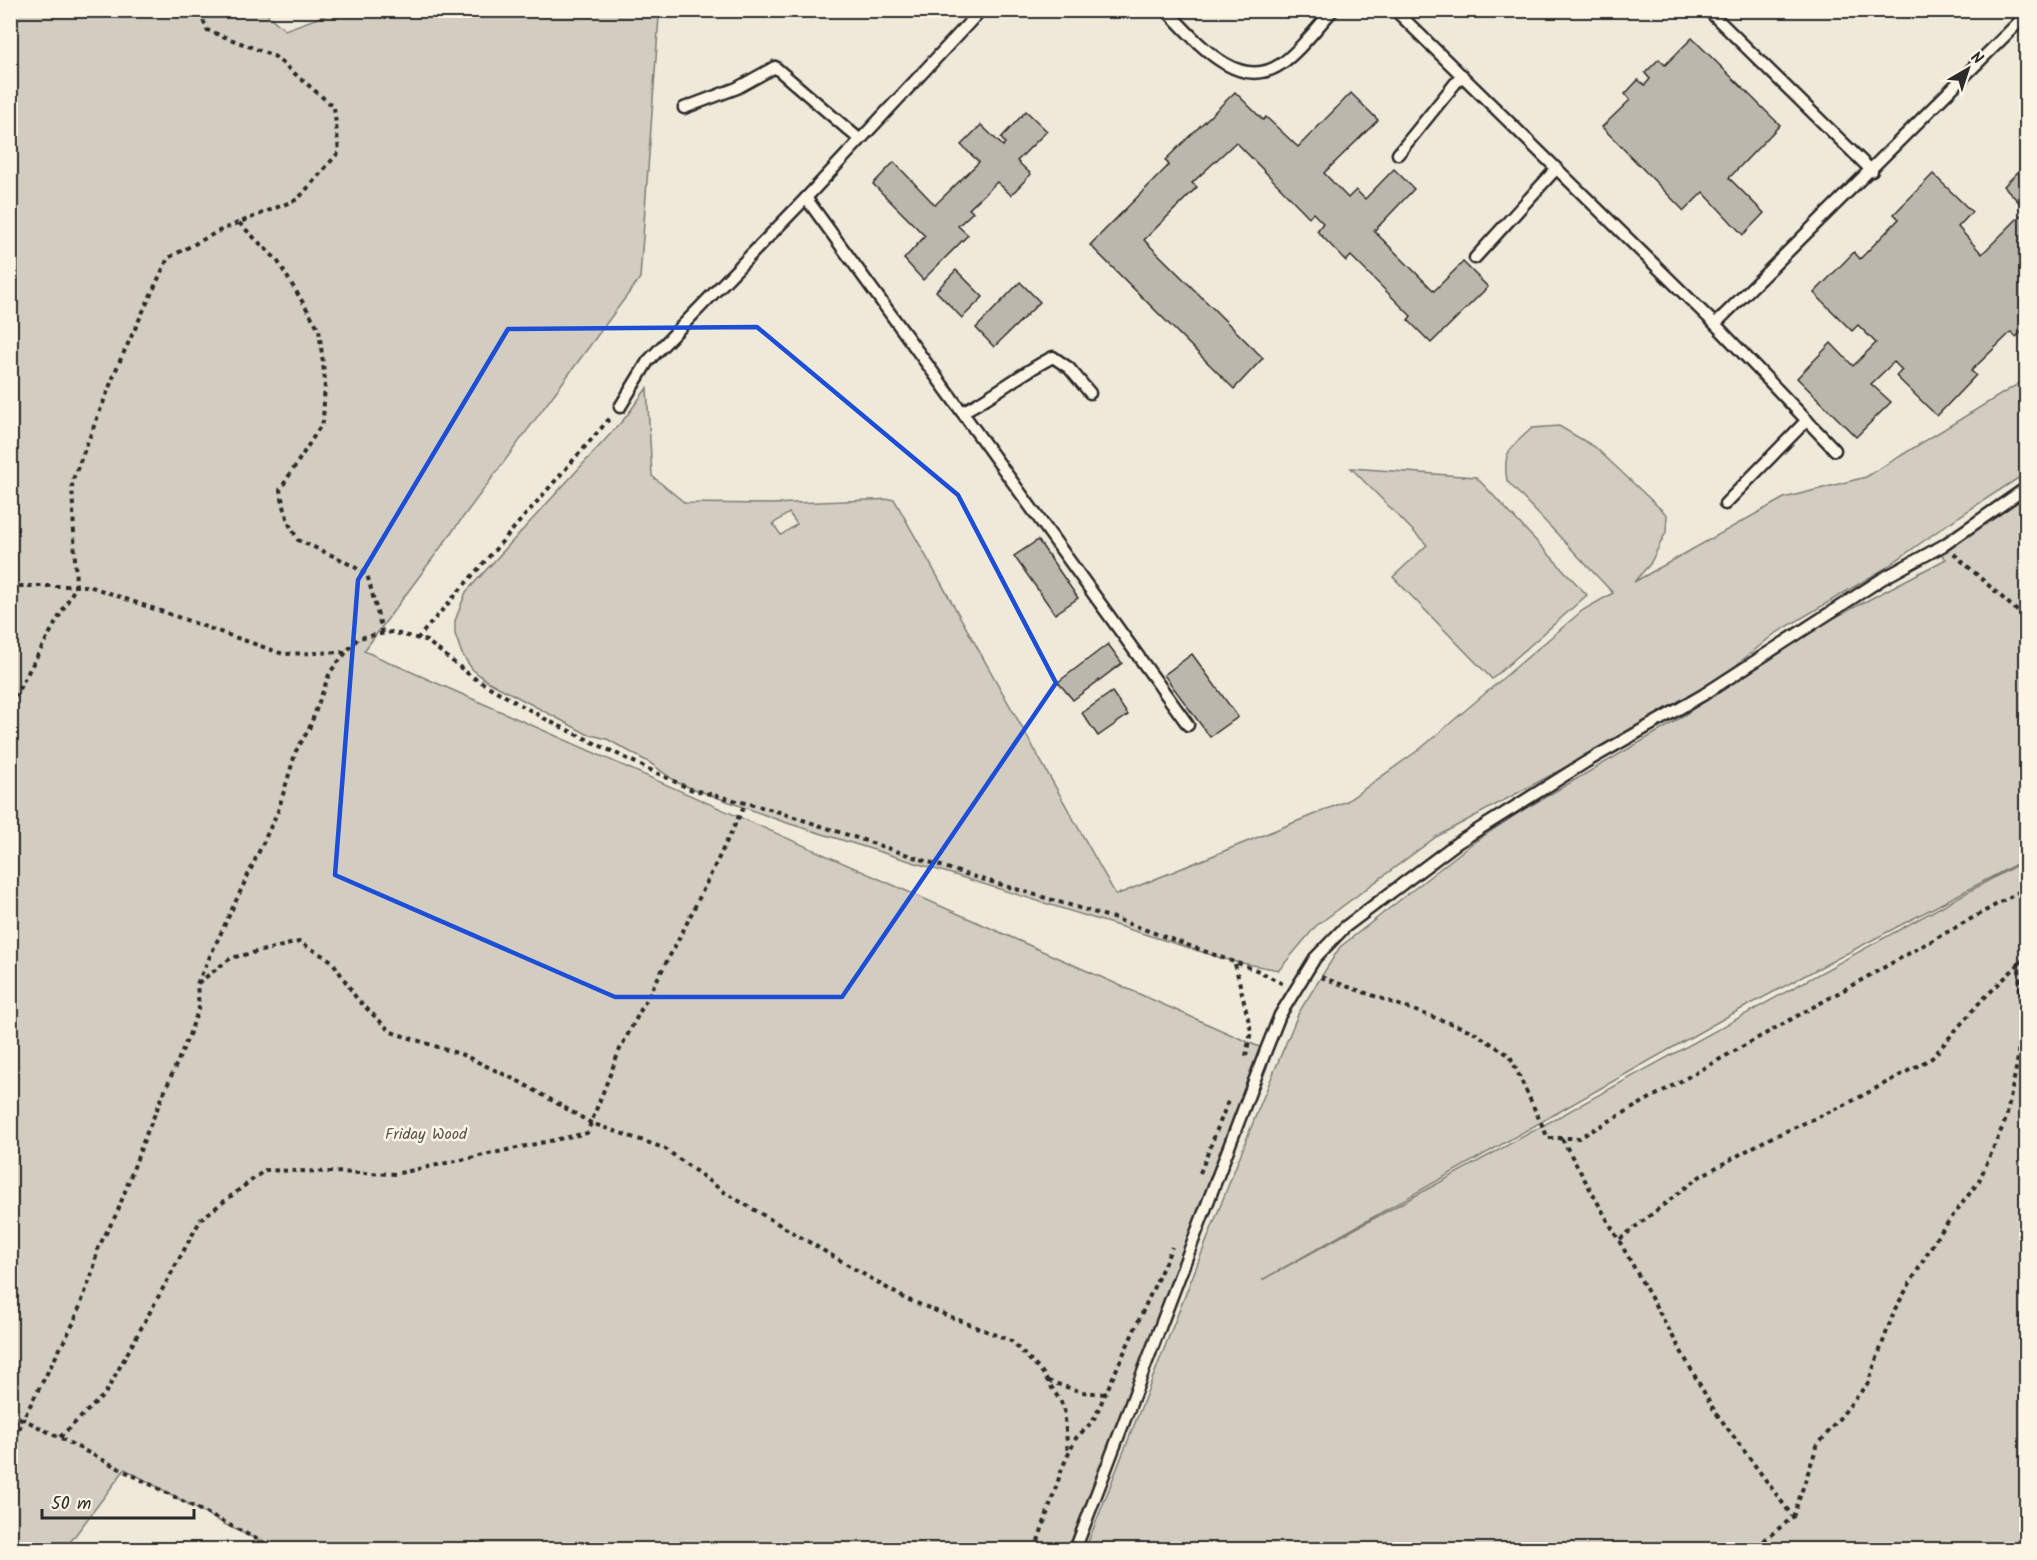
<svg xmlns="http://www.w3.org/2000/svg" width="2037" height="1560" font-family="Kalam,sans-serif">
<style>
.green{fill:#d2cdc0;stroke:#7e7c76;stroke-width:1.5;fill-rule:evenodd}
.building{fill:#bcb7ac;stroke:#2b2b2b;stroke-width:1.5}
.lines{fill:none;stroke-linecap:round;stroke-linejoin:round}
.service-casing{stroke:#2b2b2b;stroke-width:15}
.path{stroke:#2b2b2b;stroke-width:4;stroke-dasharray:4.5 4.5;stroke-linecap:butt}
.service{stroke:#fcf5e5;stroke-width:10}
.marked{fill:none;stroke:#1d4ed8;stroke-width:4.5;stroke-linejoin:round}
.labels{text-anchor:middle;stroke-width:5;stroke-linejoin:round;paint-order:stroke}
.park-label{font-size:16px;fill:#555450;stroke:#fcf5e5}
</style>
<rect width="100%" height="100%" fill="#efe9da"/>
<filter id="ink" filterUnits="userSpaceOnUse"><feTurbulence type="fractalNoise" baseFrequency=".0167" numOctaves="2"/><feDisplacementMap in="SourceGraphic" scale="12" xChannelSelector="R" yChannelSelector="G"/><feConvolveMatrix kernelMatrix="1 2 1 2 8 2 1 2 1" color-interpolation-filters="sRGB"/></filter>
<g filter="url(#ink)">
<g class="green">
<polygon points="11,11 263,11 285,30 337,11 652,11 659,17 640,278 364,651 1266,1050 1075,1549 278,1549 230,1527 125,1469 65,1549 11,1550"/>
<path d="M2026,379V473L1949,523L1884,569L1773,635L1701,694L1436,837L1316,926L1279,970L1231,961L784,822L678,783L650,763L607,739L587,734L487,681L472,669L462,654L455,634V621L466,592L625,418L647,388L652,476L685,503L770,504L894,499L1116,895L1347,801L1420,749L1583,610L1613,593L1507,481C1502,450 1511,448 1532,428L1559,426L1595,447L1667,515L1666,532L1650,564L1634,582L1784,498L1866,477ZM789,513L797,524L781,535L773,524Z"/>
<polygon points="1351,468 1476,477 1587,595 1492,679 1393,577 1427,545"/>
<polygon points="2026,495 2026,859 1730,1015 1262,1280 2026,860 2026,1549 1085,1550 1258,1110 1299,1012 1340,947 1474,842 1523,810 1666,727 1817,627 1946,559 1941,554"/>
</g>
<g class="building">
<polygon points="1692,38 1780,125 1729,178 1764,213 1743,235 1703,192 1684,211 1602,127 1630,100 1625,94 1638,80 1645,85 1650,79 1645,73 1659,59 1665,65"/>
<polygon points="1235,92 1263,120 1266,117 1298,147 1351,93 1378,120 1324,173 1348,198 1356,190 1365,199 1394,169 1414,189 1374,231 1434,291 1463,262 1488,287 1431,343 1408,320 1411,316 1351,256 1346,261 1317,231 1323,223 1313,213 1309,217 1236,142 1192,183 1197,187 1144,240 1263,358 1234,389 1090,245 1169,165 1165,160"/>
<polygon points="1026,111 1047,131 1017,161 1031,174 1011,195 997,182 969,209 973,212 958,226 968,235 923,280 904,259 925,236 873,184 894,162 935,205 979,162 961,145 981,125 1003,146 1005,143 1001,138"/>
<polygon points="2026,164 2026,210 2004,186"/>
<polygon points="1933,174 1972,212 1958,227 1982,254 2026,210 2026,327 2016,337 2011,332 1971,371 1976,375 1937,416 1896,376 1902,370 1894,362 1871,384 1891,402 1856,437 1797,378 1831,343 1853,366 1876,343 1858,325 1852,331 1814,293 1854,252 1860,259 1899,219 1894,214"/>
<polygon points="956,270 983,297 962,318 936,291"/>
<polygon points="1020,282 1040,302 994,347 976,328"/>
<polygon points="1038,540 1078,598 1055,614 1014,556"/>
<polygon points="1108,644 1122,663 1073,700 1058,682"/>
<polygon points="1192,654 1238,717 1210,737 1164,675"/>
<polygon points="1112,692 1128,715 1098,736 1082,713"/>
</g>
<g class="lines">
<defs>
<g id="service">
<path d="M1166,10C1195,39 1237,94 1281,64C1299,52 1318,26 1333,10"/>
<polyline points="1395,10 1715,324 1835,450"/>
<polyline points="1708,10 1872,171"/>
<polyline points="684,108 737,88 775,67 859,139"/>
<polyline points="1398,154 1462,75"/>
<path d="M806,198L962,412C994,396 1021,373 1053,357L1069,368L1090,393"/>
<polyline points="1475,258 1556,169"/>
<polyline points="1715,324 2026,15"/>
<polyline points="620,407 648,361 806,198 981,10"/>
<polyline points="962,412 1188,725"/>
<polyline points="1725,504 1807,420"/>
<polyline points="1075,1550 1266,1050 1280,1015 1315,958 1345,927 1457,843 1586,762 1703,695 1882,579 1944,545 2026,488"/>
</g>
</defs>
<use href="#service" class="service-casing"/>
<g class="path">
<polyline points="239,223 277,260 319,329 325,381 323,422 280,490 288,522 298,540 340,559 367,574 383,634"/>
<polyline points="1954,554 2026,619"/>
<polyline points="10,586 89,586 283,654 346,652"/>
<polyline points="417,639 611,417"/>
<polyline points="10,705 76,586 72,482 118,365 168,258 223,229 298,199 339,152 334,107 274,56 207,30 199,10"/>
<polyline points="1235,964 1251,1031 1246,1056"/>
<polyline points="1321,977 1472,1031 1510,1056 1548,1138 1579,1138 2026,888"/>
<polyline points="198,983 231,958 299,942 332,961 357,999 391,1032 463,1055 522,1083 591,1123 664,1148 724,1192 904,1298 1011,1341 1042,1372 1064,1407 1068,1455"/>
<polyline points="1562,1139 1714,1410 1793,1517 1752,1550"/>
<polyline points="1200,1173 1229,1099"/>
<polyline points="1620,1239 1699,1177 1766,1140 1845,1105 1932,1058 1978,1004 2019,964"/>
<polyline points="1048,1381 1082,1392 1106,1394"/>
<polyline points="10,1416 23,1419 74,1322 93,1271 98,1248 117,1213 145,1137 189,1035 199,1008 197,984 278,811 296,751 309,729 330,672 358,638 392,632 427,641 471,676 503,695 549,721 690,789 773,810 962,873 1113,918 1259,971 1283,984"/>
<polyline points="60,1437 105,1394 201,1219 265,1170 395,1174 587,1133 620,1049 683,931 745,804"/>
<polyline points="10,1455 23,1419 278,1550"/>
<polyline points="1793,1517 1817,1446 1868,1383 1895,1309 1937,1237 1979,1181 2006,1119 2017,1064 2021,1024 2019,964 2026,956"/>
<polyline points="1035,1550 1063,1466 1076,1438 1093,1421 1172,1247"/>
</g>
<use href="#service" class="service"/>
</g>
</g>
<path class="marked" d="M757,327L958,495L1056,683L842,997H615L335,875L358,580L508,329Z"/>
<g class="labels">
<g class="park-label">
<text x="426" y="1139">Friday Wood</text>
</g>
</g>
<rect width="2037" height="1560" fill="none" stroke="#fcf5e5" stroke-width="36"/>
<rect x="18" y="18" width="2001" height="1524" fill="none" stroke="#2b2b2b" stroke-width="2" filter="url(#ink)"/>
<g transform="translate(1968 69) rotate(39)" stroke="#fcf5e5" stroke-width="4.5" paint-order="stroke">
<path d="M0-4.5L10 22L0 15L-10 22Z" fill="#2b2b2b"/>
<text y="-9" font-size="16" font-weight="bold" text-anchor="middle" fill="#2b2b2b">N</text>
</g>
<path d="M42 1509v9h152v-9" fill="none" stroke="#2b2b2b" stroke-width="3"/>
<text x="51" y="1509" font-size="18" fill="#2b2b2b" stroke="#fcf5e5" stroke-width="4.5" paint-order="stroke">50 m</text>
</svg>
